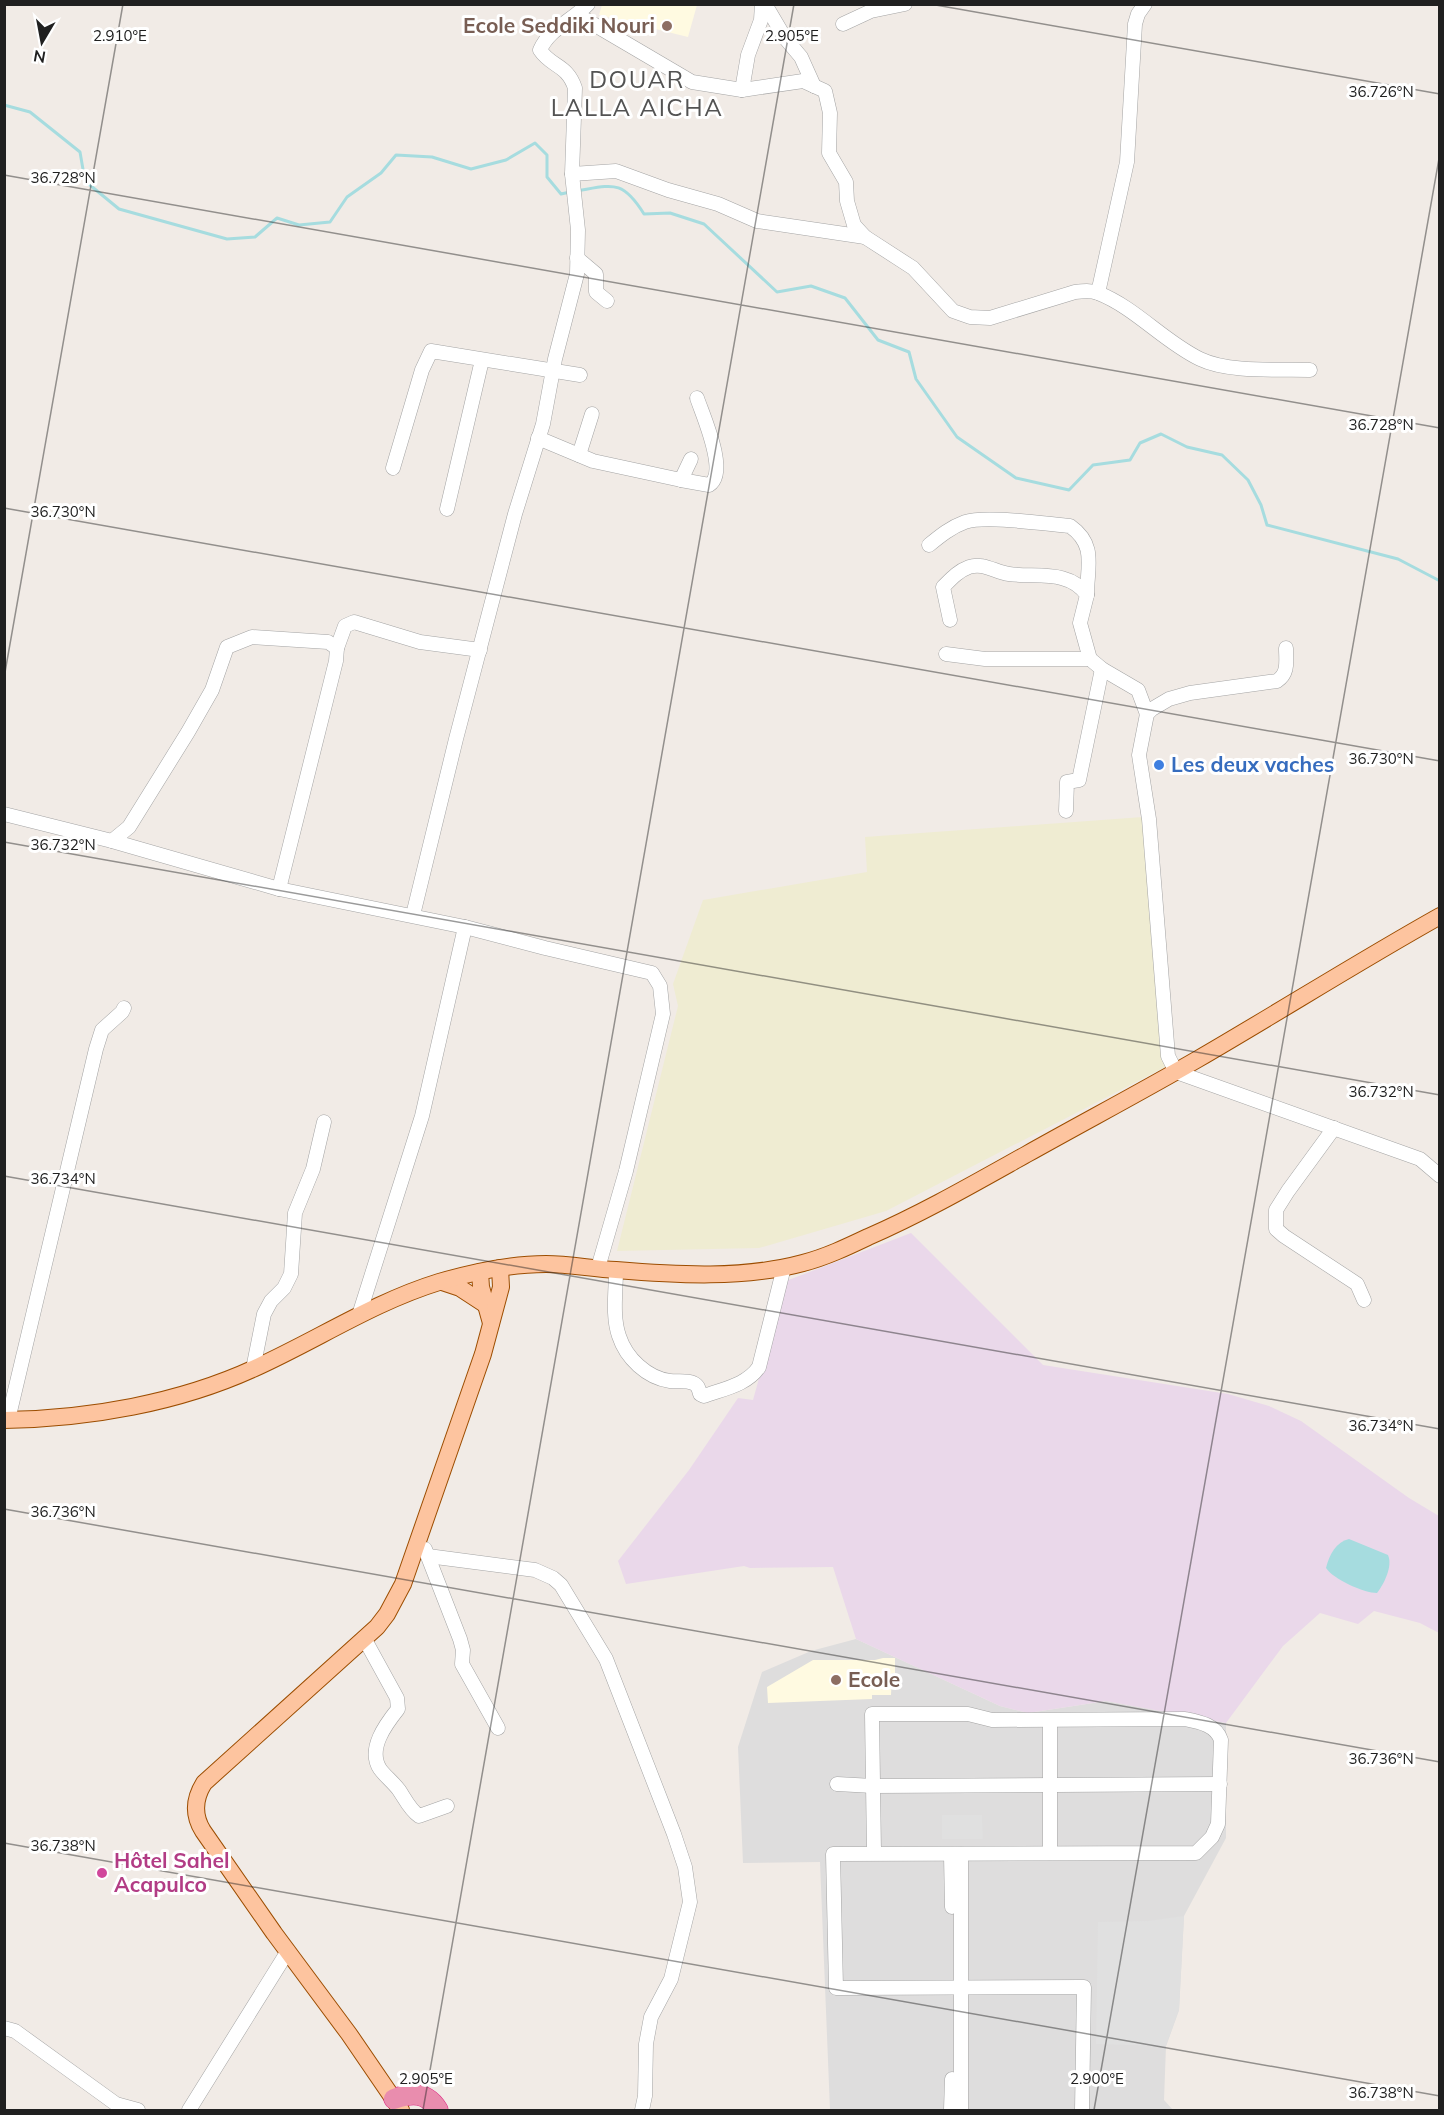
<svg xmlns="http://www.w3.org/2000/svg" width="1444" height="2115" font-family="Mulish,sans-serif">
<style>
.residential{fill:#dedddd}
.industrial{fill:#ead8ea}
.education{fill:#fffae1}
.farmland{fill:#efecd2}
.parking{fill:#e0e0e0}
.water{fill:#a6dcdf}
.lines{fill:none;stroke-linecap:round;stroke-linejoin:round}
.stream{stroke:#a6dcdf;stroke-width:3}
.minor-casing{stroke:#a4a4a4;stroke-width:15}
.major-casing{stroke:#9c4d00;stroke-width:18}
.highway-casing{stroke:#de2484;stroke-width:21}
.minor{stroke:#fff;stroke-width:14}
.major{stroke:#fdc49f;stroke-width:16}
.highway{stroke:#e98dae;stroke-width:20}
.ticks{fill:none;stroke:#202020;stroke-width:1.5;stroke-opacity:0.45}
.education-dot{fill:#8d6e63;stroke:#fff;stroke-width:2}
.shop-dot{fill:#3f7fe0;stroke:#fff;stroke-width:2}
.hotel-dot{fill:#d1479c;stroke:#fff;stroke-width:2}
.labels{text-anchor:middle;stroke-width:6;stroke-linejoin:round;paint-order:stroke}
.education-label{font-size:21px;font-weight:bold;fill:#785e54;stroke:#fff;text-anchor:end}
.shop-label{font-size:21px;font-weight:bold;fill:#366cbe;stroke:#fff;text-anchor:start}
.hotel-label{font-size:21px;font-weight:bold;fill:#b23c85;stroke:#fff;text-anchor:start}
.quarter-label{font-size:24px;letter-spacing:1.5px;fill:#535353;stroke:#fff}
.ticks-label{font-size:15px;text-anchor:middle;fill:#202020;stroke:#fff;stroke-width:6;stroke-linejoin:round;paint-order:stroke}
</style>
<rect width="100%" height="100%" fill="#f1ebe6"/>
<polygon class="residential" points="856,1639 1000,1706 1028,1713 1106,1701 1226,1723 1226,1838 1184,1916 1179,2010 1166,2046 1164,2100 1173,2110 830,2110 820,1862 743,1863 738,1747 762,1672 811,1651"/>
<polygon class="industrial" points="911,1233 1043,1365 1228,1394 1269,1406 1301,1421 1409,1498 1439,1516 1439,1633 1420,1623 1374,1611 1358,1624 1320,1613 1283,1646 1226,1723 1106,1701 1028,1713 1000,1706 856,1639 833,1567 750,1568 744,1566 626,1584 618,1561 689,1470 738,1398 753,1400 786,1281"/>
<g class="education">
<polygon points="602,5 602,4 697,5 688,37 599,15"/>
<polygon points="883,1658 895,1658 895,1673 892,1673 891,1695 872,1695 872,1699 768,1703 767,1687 813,1660 875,1660"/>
</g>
<polygon class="farmland" points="1143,817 1165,1067 886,1211 759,1248 617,1251 678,1006 673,984 703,900 867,872 865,837"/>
<g class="parking">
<polygon points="942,1815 982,1815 983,1839 942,1839"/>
<polygon points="1184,1916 1179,2010 1166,2046 1096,2044 1098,1922 1149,1921"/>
</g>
<path class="water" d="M1349,1539L1388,1555C1393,1566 1384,1584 1377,1593C1364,1593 1333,1579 1326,1568C1329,1555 1336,1542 1349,1539Z"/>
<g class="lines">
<g class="stream">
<polyline points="4,105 30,112 80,152 85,181 119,209 227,239 255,237 277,218 299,225 330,222 347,197 381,173 396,155 432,157 471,169 506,160 535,143 547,155 547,177 561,194 570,192"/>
<path d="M576,191C613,185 622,179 644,214L670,213L704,224L777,292L811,286L845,298L878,340L909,352L916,379L957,437L1016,478L1069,490L1093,465L1130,460L1140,443L1161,434L1187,447L1222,455L1248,480L1261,505L1267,525L1398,559L1440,581"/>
</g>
<defs>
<g id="minor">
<polyline points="765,4 785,38 801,57 814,86"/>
<path d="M578,15L692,82L742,90L803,81L825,91L830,113L829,153L846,182L847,201L854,225L865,237L913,268L953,311L970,317L990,318L1075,292C1083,291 1091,290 1098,293C1136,308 1163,341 1200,359C1229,373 1278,369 1310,370"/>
<polyline points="843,24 871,11 905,4"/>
<polyline points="742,90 748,55 761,20 762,4"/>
<polyline points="572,174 616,171 668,190 718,204 757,221 865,237"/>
<polyline points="577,258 596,274 596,292 607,301"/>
<polyline points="1098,293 1127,162 1135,24 1138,14 1145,4"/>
<polyline points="538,438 593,461 681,480 691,459"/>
<polyline points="579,455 592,414"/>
<polyline points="393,468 422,370 431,351 580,375"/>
<path d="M681,480L709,485C729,473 703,416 697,398"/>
<polyline points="447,509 482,360"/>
<path d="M929,545C940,536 951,527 965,522C986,515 1046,524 1070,526C1097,545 1087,567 1087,595"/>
<path d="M950,620L943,587C951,579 958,571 969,567C983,562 995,572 1009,574C1036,578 1069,569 1087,595L1080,623L1090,659L1102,669L1138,690L1147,714"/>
<polyline points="337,648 345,626 354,622 420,642 480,650"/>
<path d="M1286,648C1286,661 1289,673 1277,681L1190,693L1169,699L1152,709L1147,714L1139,755L1149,819L1168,1056L1176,1072L1420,1159L1440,1176"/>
<polyline points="946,654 985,659 1090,659"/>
<polyline points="1066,811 1067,782 1079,780 1102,669"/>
<polyline points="4,814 112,841 279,889 465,927 545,948 652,973 660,986 663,1014 626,1171 598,1268"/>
<polyline points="112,841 129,827 188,732 212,690 227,647 252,637 328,642 337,648 336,661 279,889"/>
<path d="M413,915L456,739L515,514L543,424L555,359L577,274L578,230L572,174L575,88C567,64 551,67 540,50C549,29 573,20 588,4"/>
<polyline points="1334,1128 1288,1191 1276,1210 1276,1229 1284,1236 1357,1284 1364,1300"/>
<path d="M616,1270C616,1291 612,1316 619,1336C626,1358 647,1378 670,1381C677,1382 686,1380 693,1383C698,1385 699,1389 700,1394L704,1396C723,1389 747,1385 759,1367L784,1267"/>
<polyline points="359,1315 422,1116 465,927"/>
<polyline points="253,1369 264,1314 271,1301 284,1288 291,1274 295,1213 313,1169 324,1122"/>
<polyline points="8,1420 96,1049 102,1030 122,1012 124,1008"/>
<polyline points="425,1549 460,1639 463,1650 462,1664 498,1728"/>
<polyline points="428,1556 535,1570 553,1578 561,1585 606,1659 674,1834 685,1867 690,1902 671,1979 651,2017 646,2044 645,2096 642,2110"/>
<path d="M364,1638L397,1698L398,1709C386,1724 367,1749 380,1769C385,1776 393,1782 399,1790C405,1799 410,1810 419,1816L447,1806"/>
<polyline points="1050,1721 1050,1853"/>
<polyline points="837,1784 873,1786 1220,1784"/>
<path d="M874,1853L872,1714H968L992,1720L1185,1719C1200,1722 1216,1725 1221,1740L1218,1824L1212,1837L1196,1853L833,1854L836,1988L1084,1987L1082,2110"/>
<polyline points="961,1854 961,2110"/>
<polyline points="951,1855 952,1907"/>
<polyline points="4,2028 15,2031 116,2104 138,2110"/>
<polyline points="189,2110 288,1951"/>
<polyline points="951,2110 952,2079"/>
</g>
<g id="major">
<polyline points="480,1272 481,1287 491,1323"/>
<polyline points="442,1282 460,1288 486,1305"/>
<path d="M4,1420C88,1419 179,1403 255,1368C317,1340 374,1302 439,1282C473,1272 511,1264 546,1264C570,1264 593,1269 616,1270C677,1275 744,1279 803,1263C826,1257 847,1247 868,1237C923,1213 975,1183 1027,1154C1084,1122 1141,1092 1198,1059C1279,1012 1358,962 1440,916"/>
<path d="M401,2110L349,2034L274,1933L203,1831C193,1815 194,1799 204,1783L377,1627L387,1614L403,1584L483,1354L501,1287L500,1268"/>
</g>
<path id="highway" d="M394,2099C412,2092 427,2092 438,2110"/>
</defs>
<use href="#minor" class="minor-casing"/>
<use href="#major" class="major-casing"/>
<use href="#highway" class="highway-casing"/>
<use href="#minor" class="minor"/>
<use href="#major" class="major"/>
<use href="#highway" class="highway"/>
</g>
<path class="ticks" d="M930,4L1440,94M4,175L1440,428M4,508L1440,761M4,678L123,4M4,842L1440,1095M4,1176L1440,1429M4,1509L1440,1762M4,1843L1440,2096M423,2110L794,4M1094,2110L1440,153"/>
<g class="education-dot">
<circle cx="667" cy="26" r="6"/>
<circle cx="836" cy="1680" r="6"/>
</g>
<circle class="shop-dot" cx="1159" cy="765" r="6"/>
<circle class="hotel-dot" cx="102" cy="1873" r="6"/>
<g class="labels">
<g class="education-label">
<text x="655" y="33">Ecole Seddiki Nouri</text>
<text x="848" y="1687" text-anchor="start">Ecole</text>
</g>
<g class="shop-label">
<text x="1171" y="772">Les deux vaches</text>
</g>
<g class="hotel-label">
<text x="114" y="1868">Hôtel Sahel<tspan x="114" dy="24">Acapulco</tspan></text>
</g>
<g class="quarter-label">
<text x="637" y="88">DOUAR<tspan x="637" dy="28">LALLA AICHA</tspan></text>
</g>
</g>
<g class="ticks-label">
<text x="792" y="41">2.905°E</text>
<text x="120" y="41">2.910°E</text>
<text x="1381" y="97">36.726°N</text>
<text x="63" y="183">36.728°N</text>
<text x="1381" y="430">36.728°N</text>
<text x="63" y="517">36.730°N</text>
<text x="1381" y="764">36.730°N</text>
<text x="63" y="850">36.732°N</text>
<text x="1381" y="1097">36.732°N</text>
<text x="63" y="1184">36.734°N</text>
<text x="1381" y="1431">36.734°N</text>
<text x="63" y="1517">36.736°N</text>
<text x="1381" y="1764">36.736°N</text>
<text x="63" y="1851">36.738°N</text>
<text x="426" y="2084">2.905°E</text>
<text x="1097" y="2084">2.900°E</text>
<text x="1381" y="2098">36.738°N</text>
</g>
<rect width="1444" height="2115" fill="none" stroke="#202020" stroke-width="12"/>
<g transform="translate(42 42) rotate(190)" stroke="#ffffff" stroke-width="4.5" paint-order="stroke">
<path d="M0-4.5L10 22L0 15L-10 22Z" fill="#202020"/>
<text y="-9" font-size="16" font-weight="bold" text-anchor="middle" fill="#202020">N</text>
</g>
</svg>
